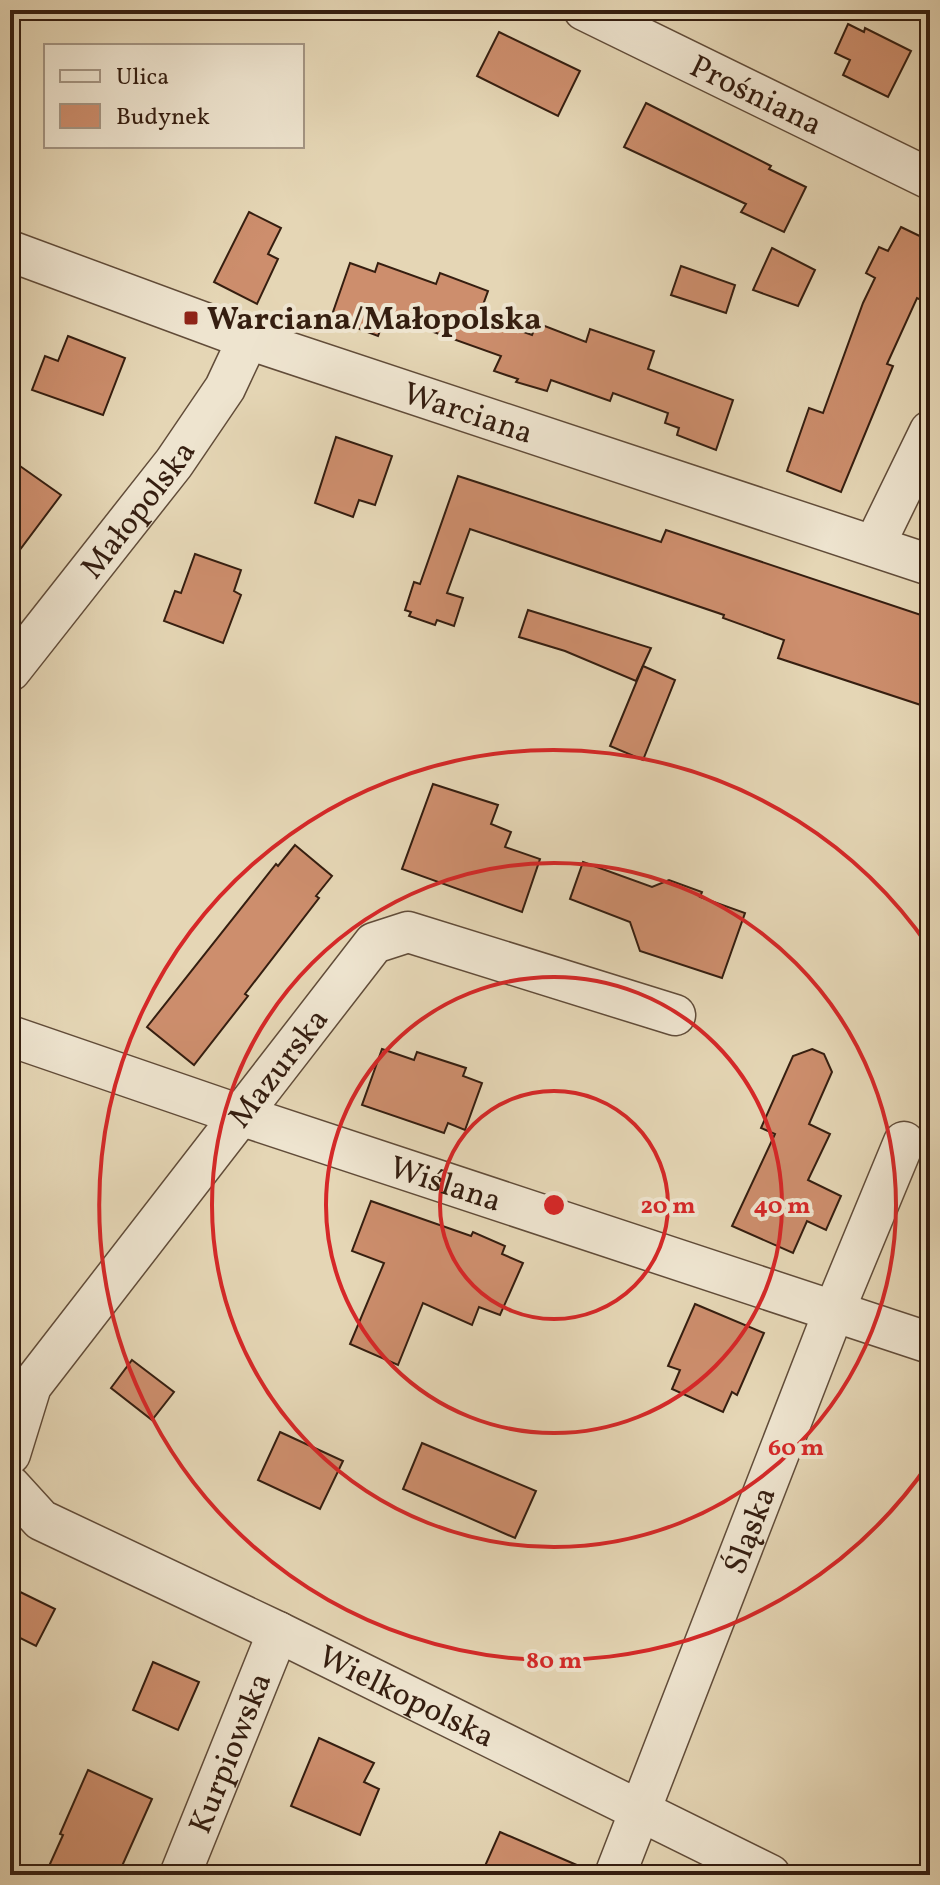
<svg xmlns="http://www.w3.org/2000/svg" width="940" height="1885" font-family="Vollkorn,serif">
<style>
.building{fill:#cd8e6d;stroke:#351e10;stroke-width:2}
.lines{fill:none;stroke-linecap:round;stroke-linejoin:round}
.minor-casing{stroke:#614c39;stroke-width:43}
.minor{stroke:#eee4cf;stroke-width:40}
.ring{fill:none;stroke:#d62828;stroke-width:4}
.poi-dot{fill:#8f2418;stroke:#eee4cf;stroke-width:3}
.labels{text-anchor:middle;stroke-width:8;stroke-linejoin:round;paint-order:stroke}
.street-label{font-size:32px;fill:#351e10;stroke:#eee4cf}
.poi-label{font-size:32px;font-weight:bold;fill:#351e10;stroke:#eee4cf;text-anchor:start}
.centre{fill:#d62828;stroke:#eee4cf;stroke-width:4}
.ring-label{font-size:24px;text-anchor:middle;font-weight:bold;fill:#d62828;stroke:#eee4cf;stroke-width:8;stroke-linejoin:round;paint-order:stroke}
</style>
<rect width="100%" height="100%" fill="#e5d6b5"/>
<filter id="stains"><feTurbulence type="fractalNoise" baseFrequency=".0025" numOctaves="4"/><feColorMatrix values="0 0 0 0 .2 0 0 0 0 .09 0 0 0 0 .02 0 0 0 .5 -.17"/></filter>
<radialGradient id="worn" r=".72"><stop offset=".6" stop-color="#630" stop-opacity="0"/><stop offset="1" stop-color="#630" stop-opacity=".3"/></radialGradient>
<g class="building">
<polygon points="848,24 864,32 865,28 911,51 888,97 843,75 850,60 835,53"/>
<polygon points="499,32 580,71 558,116 477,76"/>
<polygon points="646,103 771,166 769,169 806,187 784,232 741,212 746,204 624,147"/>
<polygon points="249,212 281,228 268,254 278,259 257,304 214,282"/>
<polygon points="901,227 930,241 930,283 921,300 917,298 887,364 893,366 841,492 787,471 809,408 823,413 863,303 875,278 866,273 879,247 888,251"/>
<polygon points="772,248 815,270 798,306 753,290"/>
<polygon points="350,263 375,272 378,263 436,284 440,273 488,291 479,316 532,335 537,323 586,342 590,329 654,351 648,369 733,400 716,450 677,435 679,428 665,423 668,413 613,393 610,401 551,380 547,391 516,382 518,379 494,371 501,356 386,315 378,336 346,324 348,319 333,312"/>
<polygon points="681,266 735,285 726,313 671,295"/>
<polygon points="68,336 125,358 103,415 32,390 45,356 58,361"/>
<polygon points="336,437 392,456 375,505 359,500 353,517 315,503"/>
<polygon points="10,459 61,495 10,563"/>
<polygon points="458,476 661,542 666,530 930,618 930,708 778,658 784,640 723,618 724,615 470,529 447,593 463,598 454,626 437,620 435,625 409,616 411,612 405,610 414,582 420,584"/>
<polygon points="195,554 241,570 234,591 241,595 223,643 164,621 175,591 181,593"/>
<polygon points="528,610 651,648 636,681 565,651 519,637"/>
<polygon points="643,666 675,680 643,760 610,746"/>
<polygon points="433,784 498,805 491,824 511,832 505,847 540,859 522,912 402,869"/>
<polygon points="295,845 332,876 316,896 319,898 245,994 248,996 194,1065 147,1027 276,864 278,866"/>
<polygon points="583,862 652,887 669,880 702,892 700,897 745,913 722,978 640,951 630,922 570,899"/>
<polygon points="382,1049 414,1060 417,1052 466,1068 463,1076 482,1083 465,1130 448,1123 444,1133 362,1105"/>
<polygon points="812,1049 824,1054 832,1072 809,1124 830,1134 808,1180 841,1196 826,1230 807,1221 793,1253 732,1226 775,1134 761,1128 793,1056"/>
<polygon points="371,1201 471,1236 473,1232 505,1246 502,1254 523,1263 500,1315 479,1307 472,1325 423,1303 398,1365 350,1344 384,1263 352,1251"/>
<polygon points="695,1304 764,1333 737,1395 732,1392 723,1412 672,1389 680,1370 668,1366"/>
<polygon points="132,1360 174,1392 152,1420 111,1388"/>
<polygon points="280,1432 343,1461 320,1509 258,1480"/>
<polygon points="422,1443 536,1491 515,1538 403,1489"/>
<polygon points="10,1587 55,1609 36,1646 10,1633"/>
<polygon points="153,1662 199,1682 178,1730 133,1710"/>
<polygon points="319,1738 374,1763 364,1782 379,1789 360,1835 291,1806"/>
<polygon points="88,1770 152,1799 118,1875 45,1875 63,1835 60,1834"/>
<polygon points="500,1832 593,1872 593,1875 481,1875"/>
</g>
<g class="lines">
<defs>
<g id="minor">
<path id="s1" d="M584,10L930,179"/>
<path id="s2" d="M10,251L248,339L930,565"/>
<polyline points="874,546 930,431"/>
<path id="s3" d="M10,671L174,463L225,388L248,339"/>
<path id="s4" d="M10,1036L240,1115L930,1343"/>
<path id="s5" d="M10,1454L31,1386L374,943L408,932L675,1015"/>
<path id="s6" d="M10,1486L41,1520L278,1632L770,1875"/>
<path id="s7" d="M180,1875L278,1632"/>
<path id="s8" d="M615,1875L834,1311L904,1142"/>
</g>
</defs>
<use href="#minor" class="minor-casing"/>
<use href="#minor" class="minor"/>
</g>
<g class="ring">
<circle cx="554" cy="1205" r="114"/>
<circle cx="554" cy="1205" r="228"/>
<circle cx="554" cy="1205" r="342"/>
<path d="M929 1463A455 455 0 1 1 929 947"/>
</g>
<rect class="poi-dot" x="183" y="310" width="16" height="16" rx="4"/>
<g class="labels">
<g class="street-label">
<text dy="11" stroke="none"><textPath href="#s1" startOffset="192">Prośniana</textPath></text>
<text dy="11" stroke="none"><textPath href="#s2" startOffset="486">Warciana</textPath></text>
<text dy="11" stroke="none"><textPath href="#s3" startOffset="206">Małopolska</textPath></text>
<text dy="11" stroke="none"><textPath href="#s5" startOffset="474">Mazurska</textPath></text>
<text dy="11" stroke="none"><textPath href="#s4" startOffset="460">Wiślana</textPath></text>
<text dy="11" stroke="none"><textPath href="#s8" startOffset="370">Śląska</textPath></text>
<text dy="11" stroke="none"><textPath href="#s6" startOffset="452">Wielkopolska</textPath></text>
<text dy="11" stroke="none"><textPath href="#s7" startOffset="132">Kurpiowska</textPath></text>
</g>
<g class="poi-label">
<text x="207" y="329">Warciana/Małopolska</text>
</g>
</g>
<circle cx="554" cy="1205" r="12" class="centre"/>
<g class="ring-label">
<text x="668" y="1213">20 m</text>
<text x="782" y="1213">40 m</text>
<text x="796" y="1455">60 m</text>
<text x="554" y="1668">80 m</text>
</g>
<rect width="940" height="1885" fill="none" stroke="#e5d6b5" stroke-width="40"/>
<rect x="12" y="12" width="916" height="1861" fill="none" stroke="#351e10" stroke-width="4"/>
<rect x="20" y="20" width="900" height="1845" fill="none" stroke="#351e10" stroke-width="2"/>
<rect x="44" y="44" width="260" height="104" fill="#eee4cf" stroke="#a49583" stroke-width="2"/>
<rect x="60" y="70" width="40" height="12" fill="#eee4cf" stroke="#a49583" stroke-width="2"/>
<text x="116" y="84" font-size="24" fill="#351e10">Ulica</text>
<rect x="60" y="104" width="40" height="24" fill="#cd8e6d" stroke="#a49583" stroke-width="2"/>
<text x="116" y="124" font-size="24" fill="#351e10">Budynek</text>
<rect width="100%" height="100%" filter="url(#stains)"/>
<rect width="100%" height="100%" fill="url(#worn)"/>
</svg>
